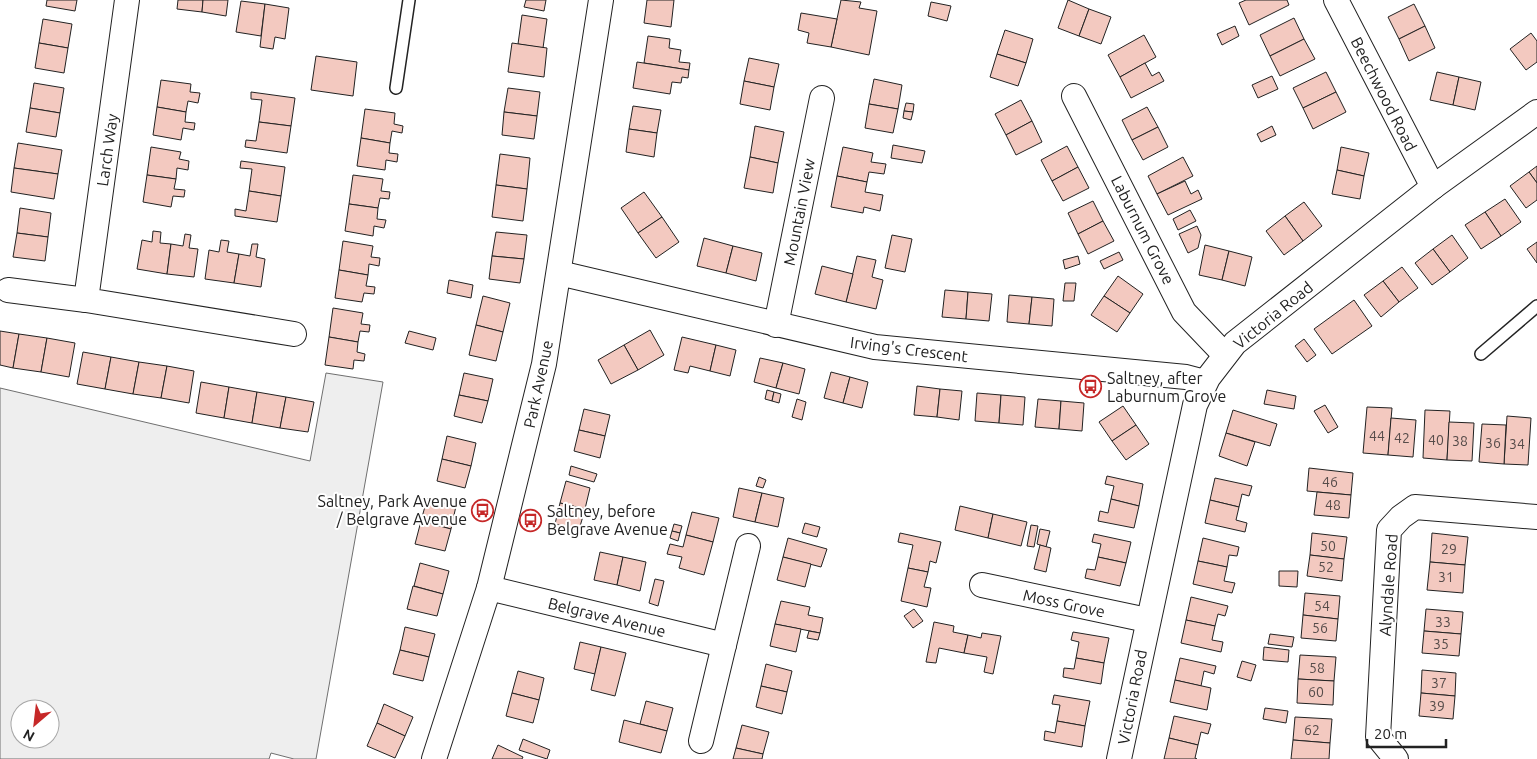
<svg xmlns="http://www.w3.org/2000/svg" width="1537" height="759" font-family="Ubuntu,sans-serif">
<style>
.green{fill:#eee;stroke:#6f6f6f;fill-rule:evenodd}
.building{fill:#f3c9c0;stroke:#222}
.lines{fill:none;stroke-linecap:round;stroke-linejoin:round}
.lane-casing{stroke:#222;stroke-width:14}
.street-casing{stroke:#222;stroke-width:26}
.lane{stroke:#fff;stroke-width:11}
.street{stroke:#fff;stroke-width:24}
.labels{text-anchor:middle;stroke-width:4;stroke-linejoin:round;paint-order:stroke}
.number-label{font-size:14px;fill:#564c4a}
.street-label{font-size:16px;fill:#222;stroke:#fff}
.poi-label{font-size:16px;fill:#222;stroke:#fff;text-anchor:start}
</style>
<rect width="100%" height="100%" fill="#fff"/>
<path class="green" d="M326,373L383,382L316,759H294L271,753L269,759H0V388L310,461ZM20,709H50V739H20Z"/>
<g class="building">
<polygon points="47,0 77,0 75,11 46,6"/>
<polygon points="178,0 203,0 202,12 177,9"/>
<polygon points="203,0 228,0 226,16 202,12"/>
<polygon points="526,0 546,0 544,11 524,7"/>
<polygon points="647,0 674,0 671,27 644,23"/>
<polygon points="841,0 861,2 859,8 877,11 869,55 831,47"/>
<polygon points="1068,0 1089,9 1079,36 1058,28"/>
<polygon points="1246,0 1287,0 1289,5 1249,25 1239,3"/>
<polygon points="241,1 265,4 261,36 236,32"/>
<polygon points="931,2 951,6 947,21 928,16"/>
<polygon points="265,4 289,8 285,39 275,37 273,49 260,47"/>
<polygon points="1414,4 1425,26 1399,39 1388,17"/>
<polygon points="1089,9 1111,17 1101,44 1079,36"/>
<polygon points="801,13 837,19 831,47 807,43 809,33 798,30"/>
<polygon points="522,15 547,19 543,48 518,44"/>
<polygon points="1294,18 1304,39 1270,56 1260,35"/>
<polygon points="43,19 72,24 68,48 39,43"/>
<polygon points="1235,26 1239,36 1222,45 1217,34"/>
<polygon points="1425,26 1435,48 1409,61 1399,39"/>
<polygon points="1005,30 1033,39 1026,63 997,54"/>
<polygon points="1531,33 1537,41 1537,62 1526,70 1510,49"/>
<polygon points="1144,35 1156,57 1120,77 1108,55"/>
<polygon points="648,36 670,39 669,48 681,50 679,62 690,63 689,70 644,63"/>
<polygon points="1304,39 1315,59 1280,76 1270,56"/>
<polygon points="39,43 68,48 64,73 35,68"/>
<polygon points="512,43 547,48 544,77 508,72"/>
<polygon points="997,54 1026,63 1018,86 990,77"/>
<polygon points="316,56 357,62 353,96 311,90"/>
<polygon points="749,58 779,64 774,87 744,81"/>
<polygon points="637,62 689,70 688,78 682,77 681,83 672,82 670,94 633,88"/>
<polygon points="1145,63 1152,76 1159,72 1164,81 1131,98 1120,77"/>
<polygon points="1326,72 1336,92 1303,108 1293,88"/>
<polygon points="1437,72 1459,77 1453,105 1430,100"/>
<polygon points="1272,76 1278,89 1258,98 1252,85"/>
<polygon points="1459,77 1481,82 1475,110 1453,105"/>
<polygon points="874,79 902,85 898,109 869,104"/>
<polygon points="161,80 191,84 190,92 200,93 198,103 188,101 186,112 157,107"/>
<polygon points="744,81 774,87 770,110 740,104"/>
<polygon points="34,83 64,88 60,113 30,108"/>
<polygon points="508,88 540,92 537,116 504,112"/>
<polygon points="251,92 295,98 291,126 259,122 262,100 251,99"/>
<polygon points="1336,92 1346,112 1313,129 1303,108"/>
<polygon points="1021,100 1032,121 1006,135 995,114"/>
<polygon points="906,103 914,104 913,112 904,111"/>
<polygon points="869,104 898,109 893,133 865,128"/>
<polygon points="633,106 661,110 657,133 629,129"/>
<polygon points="157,107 186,112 185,122 195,123 194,130 183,128 181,140 153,135"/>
<polygon points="1147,107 1158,127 1132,140 1122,120"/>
<polygon points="30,108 60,113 56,137 26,132"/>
<polygon points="365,109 395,113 394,124 403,126 402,133 392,131 390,143 361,138"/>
<polygon points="904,111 913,112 911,120 903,118"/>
<polygon points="504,112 537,116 534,139 502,135"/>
<polygon points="1032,121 1042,142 1016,155 1006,135"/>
<polygon points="259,122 291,126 287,153 245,147 246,140 256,141"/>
<polygon points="755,126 784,132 778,163 750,157"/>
<polygon points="1272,126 1276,135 1261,142 1257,134"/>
<polygon points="1158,127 1168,147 1143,160 1132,140"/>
<polygon points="629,129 657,133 654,157 626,152"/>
<polygon points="361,138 390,143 389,153 398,154 397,162 386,160 385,170 357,166"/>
<polygon points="18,143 62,150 58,174 14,168"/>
<polygon points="893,145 925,151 922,163 891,158"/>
<polygon points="1067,146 1078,167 1052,181 1041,160"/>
<polygon points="151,147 181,152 179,159 189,161 188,170 177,168 176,179 147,175"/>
<polygon points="843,147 873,153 871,162 886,164 884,174 869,172 867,182 837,176"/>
<polygon points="1341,147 1369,153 1364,176 1337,170"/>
<polygon points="500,154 530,158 527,189 496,185"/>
<polygon points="750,157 778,163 773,193 744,188"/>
<polygon points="1183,157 1193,176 1157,194 1148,176"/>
<polygon points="241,161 285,167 281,196 249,191 252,169 240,168"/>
<polygon points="1537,166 1537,183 1529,172"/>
<polygon points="1078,167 1089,188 1063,201 1052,181"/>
<polygon points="14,168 58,174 54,199 11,192"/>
<polygon points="1337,170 1364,176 1360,199 1332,194"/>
<polygon points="1529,172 1537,183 1537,200 1526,208 1510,186"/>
<polygon points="147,175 176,179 174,189 185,190 184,197 173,196 171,207 143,202"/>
<polygon points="353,175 383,179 381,191 390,192 389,199 380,198 378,208 349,204"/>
<polygon points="837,176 867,182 865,192 883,195 880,211 864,207 863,213 831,207"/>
<polygon points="1185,181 1191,194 1198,190 1202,199 1168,215 1157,194"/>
<polygon points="496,185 527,189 523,221 492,217"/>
<polygon points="249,191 281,196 277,222 235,216 235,209 246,211"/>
<polygon points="644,192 662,217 638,233 621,208"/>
<polygon points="1505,199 1521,222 1501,236 1485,212"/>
<polygon points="1093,201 1103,221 1078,234 1068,213"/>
<polygon points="1304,202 1322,226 1303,241 1285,216"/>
<polygon points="349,204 378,208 377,219 386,220 384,228 374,226 373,236 345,231"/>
<polygon points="20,208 51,213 48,237 17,233"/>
<polygon points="1190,210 1196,221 1178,230 1173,219"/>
<polygon points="1485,212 1501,236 1481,249 1465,225"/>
<polygon points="1285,216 1303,241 1284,255 1266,231"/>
<polygon points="662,217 679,242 656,258 638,233"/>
<polygon points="1103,221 1114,241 1088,254 1078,234"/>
<polygon points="1197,226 1201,235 1198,248 1188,253 1179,234"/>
<polygon points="153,231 161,232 160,243 171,244 167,274 137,269 142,240 152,242"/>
<polygon points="496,232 527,235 524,259 492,256"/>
<polygon points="17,233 48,237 45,261 13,257"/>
<polygon points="185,234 191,235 189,248 198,249 194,277 167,274 171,244 183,246"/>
<polygon points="892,235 912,239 905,272 885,268"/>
<polygon points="1452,235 1468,258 1450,272 1433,249"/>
<polygon points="704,238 733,246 726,273 697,266"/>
<polygon points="221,240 229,241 227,252 239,254 234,283 205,279 209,250 219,252"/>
<polygon points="343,241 373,246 371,257 380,258 379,266 369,264 368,275 339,270"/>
<polygon points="1537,242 1537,263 1527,249"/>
<polygon points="252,244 258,244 256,257 265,259 261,287 234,283 239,254 250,256"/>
<polygon points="1205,245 1229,251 1222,280 1199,275"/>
<polygon points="733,246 762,253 756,281 726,273"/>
<polygon points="1433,249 1450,272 1432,285 1415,263"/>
<polygon points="1229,251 1252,257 1245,286 1222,280"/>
<polygon points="1119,252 1123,260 1104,269 1100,261"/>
<polygon points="492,256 524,259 520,283 489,279"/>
<polygon points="857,256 876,260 872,277 883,280 876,309 846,302"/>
<polygon points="1078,256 1080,264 1065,269 1063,260"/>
<polygon points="822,266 853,274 846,302 815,294"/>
<polygon points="1402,267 1418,288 1399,302 1383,281"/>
<polygon points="339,270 368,275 366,286 375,287 374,294 364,293 362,302 335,298"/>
<polygon points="1118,276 1143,294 1130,313 1104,296"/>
<polygon points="449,280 473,285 471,298 447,293"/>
<polygon points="1383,281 1399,302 1381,317 1364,295"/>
<polygon points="1065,283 1076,283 1074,301 1063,301"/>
<polygon points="945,290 968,292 966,319 942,317"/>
<polygon points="968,292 992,294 989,321 966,319"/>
<polygon points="1009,295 1032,297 1029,324 1007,322"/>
<polygon points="483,296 510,303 503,332 476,325"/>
<polygon points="1104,296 1130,313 1117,332 1091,315"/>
<polygon points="1032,297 1054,299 1052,326 1029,324"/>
<polygon points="1354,300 1372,326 1332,354 1314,329"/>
<polygon points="333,308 363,313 361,324 370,325 369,332 360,331 358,342 329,337"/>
<polygon points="476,325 503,332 496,361 469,355"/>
<polygon points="650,330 664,355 638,370 624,345"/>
<polygon points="0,331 19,334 13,368 0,365"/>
<polygon points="409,331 436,338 433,350 405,343"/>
<polygon points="19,334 47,338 41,372 13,368"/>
<polygon points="329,337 358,342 357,352 365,354 364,361 354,360 353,369 325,365"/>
<polygon points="682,337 716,345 710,371 690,366 688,373 674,370"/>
<polygon points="47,338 75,343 69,377 41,372"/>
<polygon points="1304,339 1316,355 1307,362 1295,346"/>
<polygon points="624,345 638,370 611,384 598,360"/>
<polygon points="716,345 736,350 730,376 710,371"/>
<polygon points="83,352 111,357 105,389 77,384"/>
<polygon points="111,357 139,362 133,394 105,389"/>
<polygon points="760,358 783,363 776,388 754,382"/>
<polygon points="139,362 167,366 161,398 133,394"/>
<polygon points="783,363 805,369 799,394 776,388"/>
<polygon points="167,366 194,371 189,403 161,398"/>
<polygon points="831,372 850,377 843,403 824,398"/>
<polygon points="464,373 493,379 488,401 459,395"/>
<polygon points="850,377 868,382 862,408 843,403"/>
<polygon points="201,382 229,387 224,418 196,413"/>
<polygon points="917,386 940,389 937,417 914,415"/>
<polygon points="229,387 257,392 252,423 224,418"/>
<polygon points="940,389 962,391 959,420 937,417"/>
<polygon points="767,390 774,392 772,401 765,399"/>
<polygon points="1267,390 1296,396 1294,409 1264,404"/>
<polygon points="257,392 286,397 280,428 252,423"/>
<polygon points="774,392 781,394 779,403 772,401"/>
<polygon points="977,393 1001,395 999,423 975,421"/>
<polygon points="459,395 488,401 482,423 454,416"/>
<polygon points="1001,395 1025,397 1023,425 999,423"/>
<polygon points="286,397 314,402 308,432 280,428"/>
<polygon points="797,399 806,402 802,420 792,417"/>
<polygon points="1038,399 1061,401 1059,429 1035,427"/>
<polygon points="1061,401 1084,403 1082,431 1059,429"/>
<polygon points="1325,405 1338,427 1328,433 1314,411"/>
<polygon points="1123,406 1136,425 1112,441 1099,422"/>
<polygon points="1367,407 1392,408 1388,455 1363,453"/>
<polygon points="584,409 610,415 605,436 579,430"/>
<polygon points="1233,410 1277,424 1270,446 1226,433"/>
<polygon points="1425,410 1450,411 1447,460 1423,458"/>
<polygon points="1507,416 1531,418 1528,465 1504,464"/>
<polygon points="1391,418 1416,420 1413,457 1388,455"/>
<polygon points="1449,422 1474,423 1472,461 1447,460"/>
<polygon points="1482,424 1506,425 1504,464 1479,462"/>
<polygon points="1136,425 1149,444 1126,460 1112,441"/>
<polygon points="579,430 605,436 600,458 574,451"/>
<polygon points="1226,433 1255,442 1247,466 1219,456"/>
<polygon points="447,436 476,443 471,466 442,459"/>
<polygon points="442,459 471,466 465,488 437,481"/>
<polygon points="571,466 597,474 594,482 569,475"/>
<polygon points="1309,468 1353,473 1351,495 1307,491"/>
<polygon points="1107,476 1143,484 1139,506 1111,499 1114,486 1105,484"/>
<polygon points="759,477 766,480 763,488 756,486"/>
<polygon points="1215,478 1252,486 1249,496 1242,494 1239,507 1210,500"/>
<polygon points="566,481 590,488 585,509 560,503"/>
<polygon points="739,488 762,493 755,522 733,517"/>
<polygon points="1317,492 1351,495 1349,518 1314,515"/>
<polygon points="762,493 784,498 778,527 755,522"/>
<polygon points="427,499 456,506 451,529 421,521"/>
<polygon points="1111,499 1139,506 1134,528 1098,521 1100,511 1108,513"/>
<polygon points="1210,500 1239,507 1236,520 1247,523 1245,532 1205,523"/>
<polygon points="560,503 585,509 579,530 555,524"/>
<polygon points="960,506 993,514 988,538 955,530"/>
<polygon points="692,512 719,518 713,542 686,535"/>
<polygon points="993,514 1027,522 1021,546 988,538"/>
<polygon points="421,521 451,529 445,551 415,544"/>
<polygon points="805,523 820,527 817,537 802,533"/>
<polygon points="674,524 682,526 680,533 672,531"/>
<polygon points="1031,525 1038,526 1034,547 1027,546"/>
<polygon points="1040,529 1050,531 1046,547 1037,544"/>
<polygon points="672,531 680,533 678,541 670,538"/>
<polygon points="900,533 941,542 936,563 930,561 928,572 908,568 913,545 898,542"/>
<polygon points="1312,533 1347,537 1344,559 1310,555"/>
<polygon points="1432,533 1468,537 1465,565 1430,562"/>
<polygon points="1094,534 1131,542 1126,563 1098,557 1101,544 1092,542"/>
<polygon points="686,535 713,542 704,575 679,568 682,557 667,554 670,544 683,547"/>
<polygon points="788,538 827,549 821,567 783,557"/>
<polygon points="1203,538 1239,547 1237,556 1229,555 1227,567 1198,561"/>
<polygon points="1040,545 1051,548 1046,572 1034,569"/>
<polygon points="600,552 623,557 617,585 594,580"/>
<polygon points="1310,555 1344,559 1342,581 1307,576"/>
<polygon points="623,557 646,562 640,591 617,585"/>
<polygon points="783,557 811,564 805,587 777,580"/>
<polygon points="1098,557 1126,563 1120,586 1085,578 1087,569 1095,570"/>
<polygon points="1198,561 1227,567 1224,581 1235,583 1232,593 1193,584"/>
<polygon points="1430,562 1465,565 1463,593 1427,590"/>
<polygon points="420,563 449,571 443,594 414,586"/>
<polygon points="908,568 928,572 924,587 931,588 927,607 901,601"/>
<polygon points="1279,571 1298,571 1297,587 1279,586"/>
<polygon points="655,579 664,581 658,606 649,603"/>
<polygon points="413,586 443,594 437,616 407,609"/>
<polygon points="1305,593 1340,596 1338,619 1303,615"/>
<polygon points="1191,597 1228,606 1225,616 1218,614 1215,626 1186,620"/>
<polygon points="781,601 810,607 808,615 823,618 820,633 775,624"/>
<polygon points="914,609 923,621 913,628 904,616"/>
<polygon points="1426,609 1463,612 1461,634 1424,631"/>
<polygon points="1303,615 1338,619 1336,641 1301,638"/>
<polygon points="1186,620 1215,626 1212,640 1223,642 1221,652 1181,643"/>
<polygon points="934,622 954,626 953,632 968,635 964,653 939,648 936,663 926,662"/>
<polygon points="775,624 801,629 796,652 770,646"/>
<polygon points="405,627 435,634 429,657 400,650"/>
<polygon points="809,631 820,633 818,640 807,638"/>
<polygon points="1424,631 1461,634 1459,656 1422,653"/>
<polygon points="1073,632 1109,638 1104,663 1076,658 1079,642 1071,640"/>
<polygon points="982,633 1001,636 993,674 984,672 987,657 964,653 968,635 981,638"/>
<polygon points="1270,634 1294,637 1292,647 1268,644"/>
<polygon points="580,642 601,647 595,674 574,669"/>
<polygon points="601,647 626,653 615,696 591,690"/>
<polygon points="1264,647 1289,650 1288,662 1263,660"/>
<polygon points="400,650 429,657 423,681 393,674"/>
<polygon points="1300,655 1336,657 1334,681 1298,679"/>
<polygon points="1076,658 1104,663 1101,684 1063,677 1064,668 1074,669"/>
<polygon points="1180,658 1216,666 1214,674 1204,671 1201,686 1175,680"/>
<polygon points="1242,661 1256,665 1251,681 1237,677"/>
<polygon points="766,664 792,671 787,692 761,686"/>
<polygon points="1422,670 1456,673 1455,696 1421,693"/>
<polygon points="518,671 544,678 539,700 512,693"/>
<polygon points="1298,679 1334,681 1333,705 1297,703"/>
<polygon points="1175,680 1211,688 1207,710 1170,702"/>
<polygon points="761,686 787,692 782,714 756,707"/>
<polygon points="512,693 539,700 533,723 506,716"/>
<polygon points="1421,693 1455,696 1453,719 1419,716"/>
<polygon points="1054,695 1090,701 1085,726 1057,721 1060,705 1052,704"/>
<polygon points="646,701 673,708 667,731 640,724"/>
<polygon points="384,704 413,717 405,736 377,723"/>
<polygon points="1265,708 1288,711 1286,723 1263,719"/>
<polygon points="1174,716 1211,724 1208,734 1201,732 1198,745 1169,738"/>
<polygon points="1295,717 1332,719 1330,743 1293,740"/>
<polygon points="624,720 667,731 661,753 619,742"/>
<polygon points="1057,721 1085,726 1082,747 1044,740 1045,731 1055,733"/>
<polygon points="377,723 405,736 395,758 367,746"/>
<polygon points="742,725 769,732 763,754 736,748"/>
<polygon points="1169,738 1198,745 1195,758 1197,759 1164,759"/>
<polygon points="523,739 550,750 547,759 519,750"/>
<polygon points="1293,740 1330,743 1329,759 1291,759"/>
<polygon points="498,745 523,757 522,759 492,759"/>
<polygon points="736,748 763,754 762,759 733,759"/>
</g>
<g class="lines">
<defs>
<g id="lane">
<polyline points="396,88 409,0"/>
<polyline points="1481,354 1537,306"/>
</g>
<g id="street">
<polyline points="127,0 86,300 294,334"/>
<polyline points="1336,0 1433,187"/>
<polyline points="1074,96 1184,312 1225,355"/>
<polyline points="559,273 875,347 1186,377 1205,382"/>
<polyline points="8,290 86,300"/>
<polyline points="776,325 822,98"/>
<polyline points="982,585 1147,620"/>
<polyline points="489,588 724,645 701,741"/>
<polyline points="724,645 748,546"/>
<polyline points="434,759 489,588 544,364 601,0"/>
<polyline points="1119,759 1195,405 1208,378 1235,343 1433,187 1537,112"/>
<polyline points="1396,759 1378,737 1389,530 1401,517 1415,507 1537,517"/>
</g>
</defs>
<use href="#lane" class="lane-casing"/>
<use href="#street" class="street-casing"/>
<use href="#lane" class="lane"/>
<use href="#street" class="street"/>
</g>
<defs>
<symbol id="bus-ring" viewBox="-11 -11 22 22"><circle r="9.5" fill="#fff" stroke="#c62828" stroke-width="1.5"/><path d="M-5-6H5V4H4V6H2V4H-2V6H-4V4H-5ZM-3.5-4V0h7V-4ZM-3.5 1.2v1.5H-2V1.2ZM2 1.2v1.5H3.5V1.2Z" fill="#c62828"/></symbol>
</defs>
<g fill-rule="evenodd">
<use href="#bus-ring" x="1078" y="374" width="25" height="25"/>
<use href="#bus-ring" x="470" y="498" width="25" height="25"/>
<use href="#bus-ring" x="518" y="508" width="25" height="25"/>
</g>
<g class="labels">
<g class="number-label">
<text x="1377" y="441">44</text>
<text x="1402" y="443">42</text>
<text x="1436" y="445">40</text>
<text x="1460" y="446">38</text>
<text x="1493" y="448">36</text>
<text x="1517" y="449">34</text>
<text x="1330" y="487">46</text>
<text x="1333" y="510">48</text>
<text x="1328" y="551">50</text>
<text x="1449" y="554">29</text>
<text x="1326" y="572">52</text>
<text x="1446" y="582">31</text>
<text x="1322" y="611">54</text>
<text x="1443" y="627">33</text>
<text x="1320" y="633">56</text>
<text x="1441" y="649">35</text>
<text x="1317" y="673">58</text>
<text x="1439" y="688">37</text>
<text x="1316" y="697">60</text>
<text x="1437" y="711">39</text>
<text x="1312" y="735">62</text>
</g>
<g class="street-label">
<text transform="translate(1384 94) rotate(63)" y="6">Beechwood Road</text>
<text transform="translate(107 150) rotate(-82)" y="6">Larch Way</text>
<text transform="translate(799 212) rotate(-79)" y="6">Mountain View</text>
<text transform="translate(1143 230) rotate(63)" y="6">Laburnum Grove</text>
<text transform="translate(1273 315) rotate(-39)" y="6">Victoria Road</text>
<text transform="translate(909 349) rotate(7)" y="6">Irving's Crescent</text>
<text transform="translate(538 384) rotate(-78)" y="6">Park Avenue</text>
<text transform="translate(1388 585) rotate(-86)" y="6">Alyndale Road</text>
<text transform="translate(1064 603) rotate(12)" y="6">Moss Grove</text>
<text transform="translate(607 617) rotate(14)" y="6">Belgrave Avenue</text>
<text transform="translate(1132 697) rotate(-79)" y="6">Victoria Road</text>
</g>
<g class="poi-label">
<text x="1107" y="384">Saltney, after<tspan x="1107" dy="18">Laburnum Grove</tspan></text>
<text x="467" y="507" text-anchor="end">Saltney, Park Avenue<tspan x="467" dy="18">/ Belgrave Avenue</tspan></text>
<text x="547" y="517">Saltney, before<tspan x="547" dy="18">Belgrave Avenue</tspan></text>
</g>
</g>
<g transform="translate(35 724) rotate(208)"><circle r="24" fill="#ffffff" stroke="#a7a7a7"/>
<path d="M0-4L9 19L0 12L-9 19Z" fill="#c62828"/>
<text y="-8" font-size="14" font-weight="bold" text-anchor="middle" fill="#222222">N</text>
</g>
<path d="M1367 739v8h79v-8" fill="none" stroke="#222222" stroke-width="2.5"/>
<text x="1374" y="739" font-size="15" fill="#222222" stroke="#ffffff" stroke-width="4" paint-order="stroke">20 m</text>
</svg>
